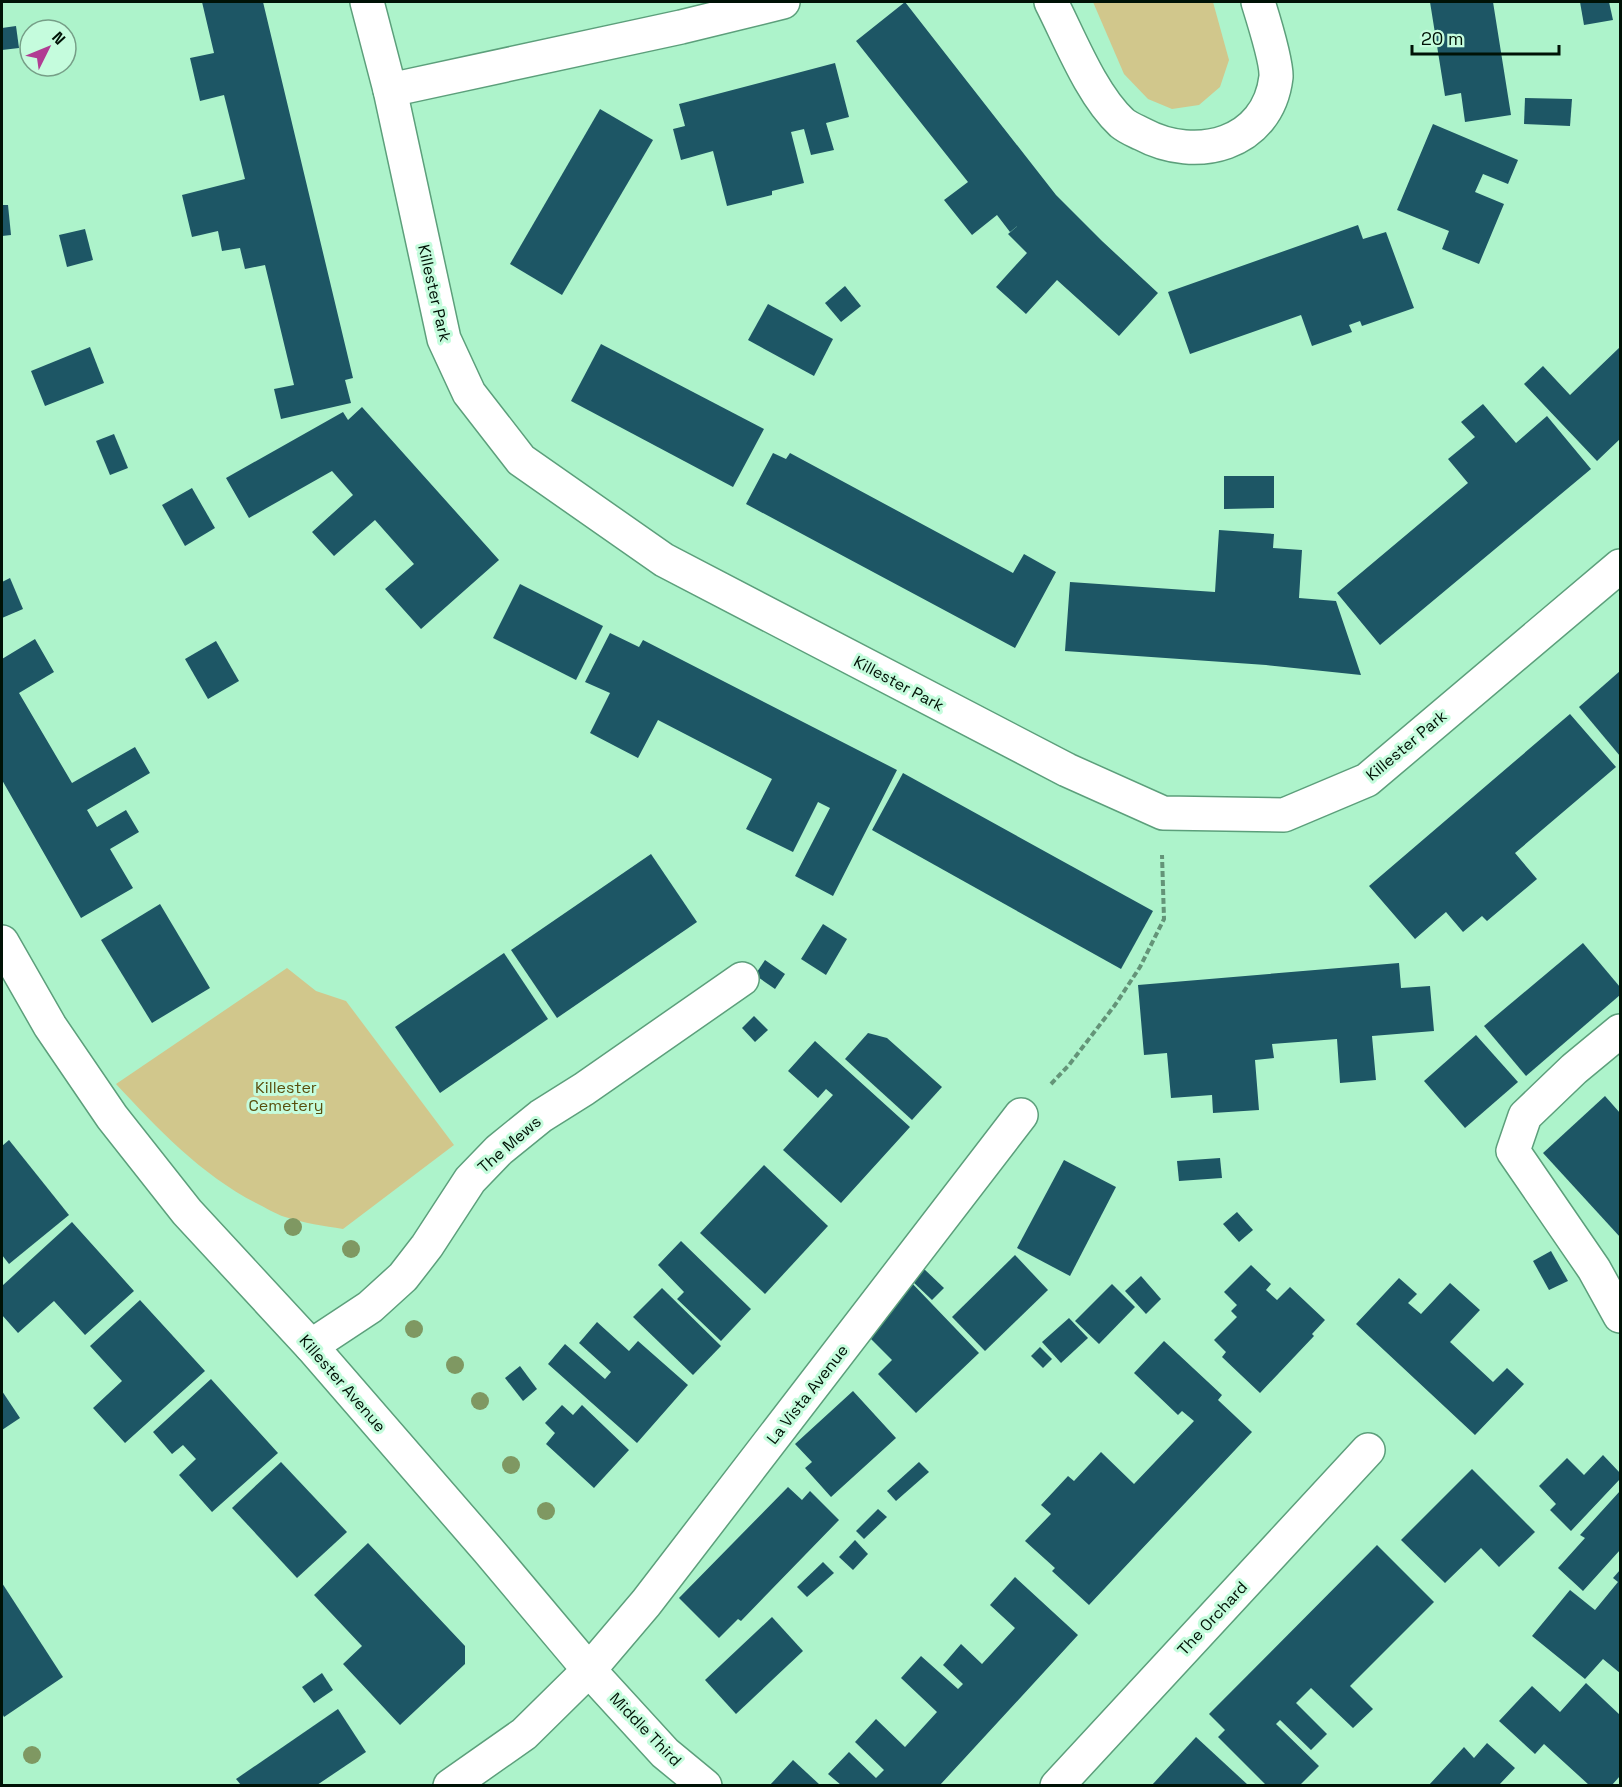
<svg xmlns="http://www.w3.org/2000/svg" width="1622" height="1787" font-family="'Space Grotesk',sans-serif">
<style>
.green{fill:#d1c78c}
.building{fill:#1d5665}
.lines{fill:none;stroke-linecap:round;stroke-linejoin:round}
.minor-casing{stroke:#5c9f7b;stroke-width:36}
.path{stroke:#649478;stroke-width:4;stroke-dasharray:6 3;stroke-linecap:butt}
.minor{stroke:#fff;stroke-width:33}
.tree{fill:#7f9862}
.labels{text-anchor:middle;stroke-width:6;stroke-linejoin:round;paint-order:stroke}
.street-label{font-size:16px;fill:#001206;stroke:#c5fcdd}
.park-label{font-size:16px;fill:#594e0d;stroke:#c5fcdd}
</style>
<rect width="100%" height="100%" fill="#adf3cb"/>
<g class="green">
<polygon points="1093,2 1213,2 1229,60 1220,87 1199,105 1172,109 1148,99 1124,74"/>
<path d="M287,968L316,991L346,1001L454,1145L343,1229C324,1226 304,1223 285,1217C275,1214 265,1207 256,1203C200,1174 158,1129 116,1084Z"/>
</g>
<g class="building">
<polygon points="202,2 263,2 353,378 345,380 351,403 281,419 274,389 294,385 265,265 245,269 240,248 222,251 218,231 192,237 182,195 245,179 224,95 200,101 190,58 214,53"/>
<polygon points="905,2 1056,195 1102,241 1158,293 1119,336 1057,280 1026,314 996,287 1027,253 1008,234 1026,219 1010,232 997,215 972,235 944,200 968,182 856,41"/>
<polygon points="1430,2 1493,2 1511,115 1465,122 1461,93 1445,96"/>
<polygon points="1580,2 1609,2 1613,20 1584,25"/>
<polygon points="16,26 19,48 2,50 2,28"/>
<polygon points="835,63 849,117 826,123 834,150 811,155 804,129 791,132 804,183 772,191 772,195 727,206 713,151 681,160 673,129 685,126 679,104"/>
<polygon points="1525,98 1572,99 1570,126 1524,124"/>
<polygon points="600,109 653,140 562,295 510,264"/>
<polygon points="1433,124 1518,160 1508,184 1483,174 1475,192 1504,204 1479,264 1442,249 1449,231 1397,210"/>
<polygon points="2,205 8,205 11,235 2,236"/>
<polygon points="1358,225 1363,239 1386,232 1414,308 1362,326 1360,321 1349,325 1352,332 1312,346 1301,315 1190,354 1168,292"/>
<polygon points="85,229 93,260 67,267 59,235"/>
<polygon points="845,286 861,306 841,322 825,303"/>
<polygon points="768,304 833,339 814,376 748,340"/>
<polygon points="601,344 764,429 733,487 571,401"/>
<polygon points="90,347 104,383 45,406 31,371"/>
<polygon points="1620,347 1620,439 1597,461 1524,384 1543,366 1570,395"/>
<polygon points="1483,404 1516,443 1547,416 1591,469 1380,645 1337,593 1468,483 1448,459 1475,437 1461,422"/>
<polygon points="362,407 499,560 421,629 385,589 414,564 375,520 334,556 312,532 353,495 332,471 249,518 226,478 343,412 348,420"/>
<polygon points="114,434 128,468 110,475 96,441"/>
<polygon points="773,453 786,459 790,453 1013,573 1024,554 1056,572 1015,648 746,504"/>
<polygon points="1224,476 1274,476 1274,508 1224,509"/>
<polygon points="192,488 215,528 185,546 162,505"/>
<polygon points="1219,530 1274,534 1273,548 1302,550 1299,598 1336,601 1361,675 1266,665 1065,651 1070,582 1215,592"/>
<polygon points="10,578 23,609 2,618 2,582"/>
<polygon points="520,584 603,626 576,680 493,638"/>
<polygon points="610,633 639,647 643,640 897,770 833,896 795,876 830,808 818,802 793,852 746,829 772,779 658,720 638,758 590,733 610,693 585,682"/>
<polygon points="35,639 54,672 19,693 72,783 135,747 150,773 87,810 97,827 126,810 139,832 110,849 133,888 81,918 2,780 2,659"/>
<polygon points="216,641 239,681 208,699 185,659"/>
<polygon points="1620,671 1620,756 1579,707"/>
<polygon points="1570,714 1616,767 1515,853 1537,879 1487,921 1482,916 1463,932 1446,912 1415,939 1369,886"/>
<polygon points="903,773 1153,911 1121,969 872,830"/>
<polygon points="651,854 697,922 557,1018 511,950"/>
<polygon points="160,904 210,988 152,1023 101,940"/>
<polygon points="823,924 847,939 826,975 801,959"/>
<polygon points="1583,943 1620,987 1620,995 1526,1076 1484,1026"/>
<polygon points="504,953 548,1019 440,1093 395,1027"/>
<polygon points="765,960 785,974 775,989 755,975"/>
<polygon points="1399,963 1401,988 1430,986 1434,1031 1372,1036 1376,1080 1340,1083 1337,1039 1272,1044 1274,1058 1255,1060 1259,1110 1213,1113 1212,1095 1171,1098 1167,1053 1144,1055 1138,985"/>
<polygon points="754,1016 768,1030 755,1042 742,1028"/>
<polygon points="868,1033 887,1038 942,1087 912,1120 845,1059"/>
<polygon points="1476,1035 1518,1082 1465,1128 1424,1081"/>
<polygon points="815,1041 910,1127 841,1203 783,1150 833,1095 826,1089 818,1098 788,1071"/>
<polygon points="1605,1096 1620,1113 1620,1237 1543,1153"/>
<polygon points="9,1140 69,1215 9,1264 2,1255 2,1146"/>
<polygon points="1220,1158 1222,1178 1179,1181 1177,1161"/>
<polygon points="1064,1160 1116,1187 1070,1276 1017,1248"/>
<polygon points="764,1165 828,1226 765,1294 700,1233"/>
<polygon points="1237,1212 1253,1230 1239,1242 1223,1224"/>
<polygon points="72,1222 134,1291 85,1335 54,1301 18,1333 2,1315 2,1286"/>
<polygon points="681,1241 751,1309 721,1341 677,1299 684,1292 658,1265"/>
<polygon points="1551,1251 1568,1281 1549,1290 1533,1261"/>
<polygon points="1015,1255 1048,1290 985,1351 952,1317"/>
<polygon points="1251,1265 1271,1284 1266,1290 1277,1300 1290,1287 1325,1320 1312,1334 1314,1336 1260,1393 1222,1357 1226,1352 1214,1340 1237,1317 1231,1311 1237,1305 1224,1292"/>
<polygon points="922,1267 944,1288 932,1300 910,1279"/>
<polygon points="1141,1276 1161,1299 1146,1314 1125,1291"/>
<polygon points="1399,1278 1417,1294 1408,1303 1421,1314 1450,1283 1480,1310 1450,1342 1493,1382 1507,1368 1524,1384 1475,1435 1356,1324"/>
<polygon points="908,1279 979,1353 916,1413 878,1374 892,1360 868,1336 890,1314 882,1305"/>
<polygon points="1112,1284 1135,1307 1099,1344 1075,1321"/>
<polygon points="662,1288 721,1346 693,1375 633,1317"/>
<polygon points="140,1300 205,1371 125,1443 93,1408 122,1381 90,1346"/>
<polygon points="1069,1318 1088,1338 1061,1363 1042,1342"/>
<polygon points="597,1322 629,1351 638,1341 688,1385 637,1443 548,1364 565,1344 605,1379 611,1372 579,1343"/>
<polygon points="1164,1341 1222,1395 1218,1400 1252,1432 1089,1605 1052,1571 1055,1568 1025,1541 1051,1514 1041,1505 1068,1476 1074,1481 1101,1452 1134,1484 1194,1421 1182,1411 1178,1415 1134,1373"/>
<polygon points="1040,1347 1052,1359 1043,1368 1031,1356"/>
<polygon points="520,1366 537,1389 523,1401 505,1378"/>
<polygon points="211,1379 278,1453 212,1512 179,1475 196,1459 183,1445 172,1454 153,1432"/>
<polygon points="2,1391 20,1418 2,1430"/>
<polygon points="853,1391 896,1438 831,1497 805,1468 812,1462 795,1444"/>
<polygon points="562,1405 573,1415 582,1405 629,1450 594,1488 546,1444 555,1433 545,1423"/>
<polygon points="1603,1455 1620,1473 1620,1479 1571,1531 1550,1510 1556,1504 1539,1486 1567,1458 1584,1475"/>
<polygon points="281,1462 347,1532 297,1578 232,1508"/>
<polygon points="919,1462 929,1472 896,1501 887,1491"/>
<polygon points="1472,1469 1535,1532 1499,1567 1481,1548 1445,1583 1401,1540"/>
<polygon points="788,1487 802,1500 810,1491 839,1520 741,1621 738,1619 719,1638 679,1598"/>
<polygon points="1620,1491 1620,1550 1583,1591 1558,1568 1585,1538 1580,1535"/>
<polygon points="878,1509 887,1517 864,1539 856,1531"/>
<polygon points="855,1540 868,1554 853,1570 839,1557"/>
<polygon points="368,1543 465,1646 465,1664 400,1725 343,1664 362,1646 314,1595"/>
<polygon points="1377,1545 1434,1602 1350,1686 1373,1709 1353,1728 1311,1688 1296,1703 1327,1734 1311,1750 1280,1720 1276,1724 1319,1766 1300,1785 1266,1785 1218,1737 1225,1730 1209,1714"/>
<polygon points="823,1562 834,1573 807,1597 797,1587"/>
<polygon points="1620,1570 1620,1673 1603,1659 1585,1679 1532,1636 1570,1590 1595,1610 1618,1582 1613,1578"/>
<polygon points="1015,1577 1078,1635 940,1785 841,1785 828,1774 849,1752 876,1778 884,1770 855,1742 876,1719 905,1747 937,1712 901,1678 921,1656 958,1689 963,1684 943,1665 961,1644 982,1664 1015,1628 990,1605"/>
<polygon points="2,1583 63,1677 4,1717 2,1713"/>
<polygon points="772,1617 803,1651 736,1714 705,1680"/>
<polygon points="322,1673 333,1690 314,1703 302,1687"/>
<polygon points="1586,1683 1620,1715 1620,1776 1612,1785 1589,1785 1544,1744 1535,1754 1499,1721 1532,1686 1560,1712"/>
<polygon points="338,1709 366,1752 317,1785 241,1785 236,1779"/>
<polygon points="1196,1737 1248,1785 1152,1785"/>
<polygon points="1487,1743 1515,1768 1499,1785 1429,1785 1464,1747 1474,1758"/>
<polygon points="793,1760 820,1785 770,1785"/>
</g>
<g class="lines">
<defs>
<g id="minor">
<polyline points="367,2 390,90 444,339 469,393 521,460 664,560 1067,770 1163,813 1284,815 1367,780 1620,566"/>
<path d="M1051,2C1070,39 1091,94 1122,123C1128,128 1136,131 1142,134C1196,163 1268,145 1276,77C1277,62 1263,18 1258,2"/>
<polyline points="390,90 681,27 783,2"/>
<polyline points="2,942 50,1026 112,1117 187,1212 311,1346 488,1550 589,1670 665,1753 705,1786"/>
<polyline points="1620,1031 1574,1069 1525,1116 1513,1151 1594,1269 1620,1316"/>
<polyline points="311,1346 370,1307 403,1277 427,1246 470,1180 499,1150 541,1116 584,1089 742,979"/>
<polyline points="450,1786 524,1734 589,1670 646,1603 1021,1115"/>
<polyline points="1057,1786 1368,1450"/>
</g>
</defs>
<use href="#minor" class="minor-casing"/>
<polyline class="path" points="1051,1084 1069,1065 1115,1005 1140,967 1164,919 1162,855"/>
<use href="#minor" class="minor"/>
</g>
<g class="tree">
<circle cx="293" cy="1227" r="9"/>
<circle cx="351" cy="1249" r="9"/>
<circle cx="414" cy="1329" r="9"/>
<circle cx="455" cy="1365" r="9"/>
<circle cx="480" cy="1401" r="9"/>
<circle cx="511" cy="1465" r="9"/>
<circle cx="546" cy="1511" r="9"/>
<circle cx="32" cy="1755" r="9"/>
</g>
<g class="labels">
<g class="street-label">
<text transform="translate(435 293) rotate(77)" y="6">Killester Park</text>
<text transform="translate(899 683) rotate(28)" y="6">Killester Park</text>
<text transform="translate(1406 745) rotate(-40)" y="6">Killester Park</text>
<text transform="translate(509 1144) rotate(-41)" y="6">The Mews</text>
<text transform="translate(343 1383) rotate(49)" y="6">Killester Avenue</text>
<text transform="translate(807 1394) rotate(-52)" y="6">La Vista Avenue</text>
<text transform="translate(1212 1618) rotate(-47)" y="6">The Orchard</text>
<text transform="translate(646 1729) rotate(46)" y="6">Middle Third</text>
</g>
<g class="park-label">
<text x="286" y="1093">Killester<tspan x="286" dy="18">Cemetery</tspan></text>
</g>
</g>
<rect width="1622" height="1787" fill="none" stroke="#001206" stroke-width="6"/>
<g transform="translate(48 48) rotate(47)"><circle r="28" fill="#c5fcdd" stroke="#769e87" stroke-width="1.5"/>
<path d="M0-4.5L10 22L0 15L-10 22Z" fill="#b13c93"/>
<text y="-9" font-size="16" font-weight="bold" text-anchor="middle" fill="#001206">N</text>
</g>
<path d="M1412 45v9h147v-9" fill="none" stroke="#001206" stroke-width="3"/>
<text x="1421" y="45" font-size="18" fill="#001206" stroke="#c5fcdd" stroke-width="4.5" paint-order="stroke">20 m</text>
</svg>
